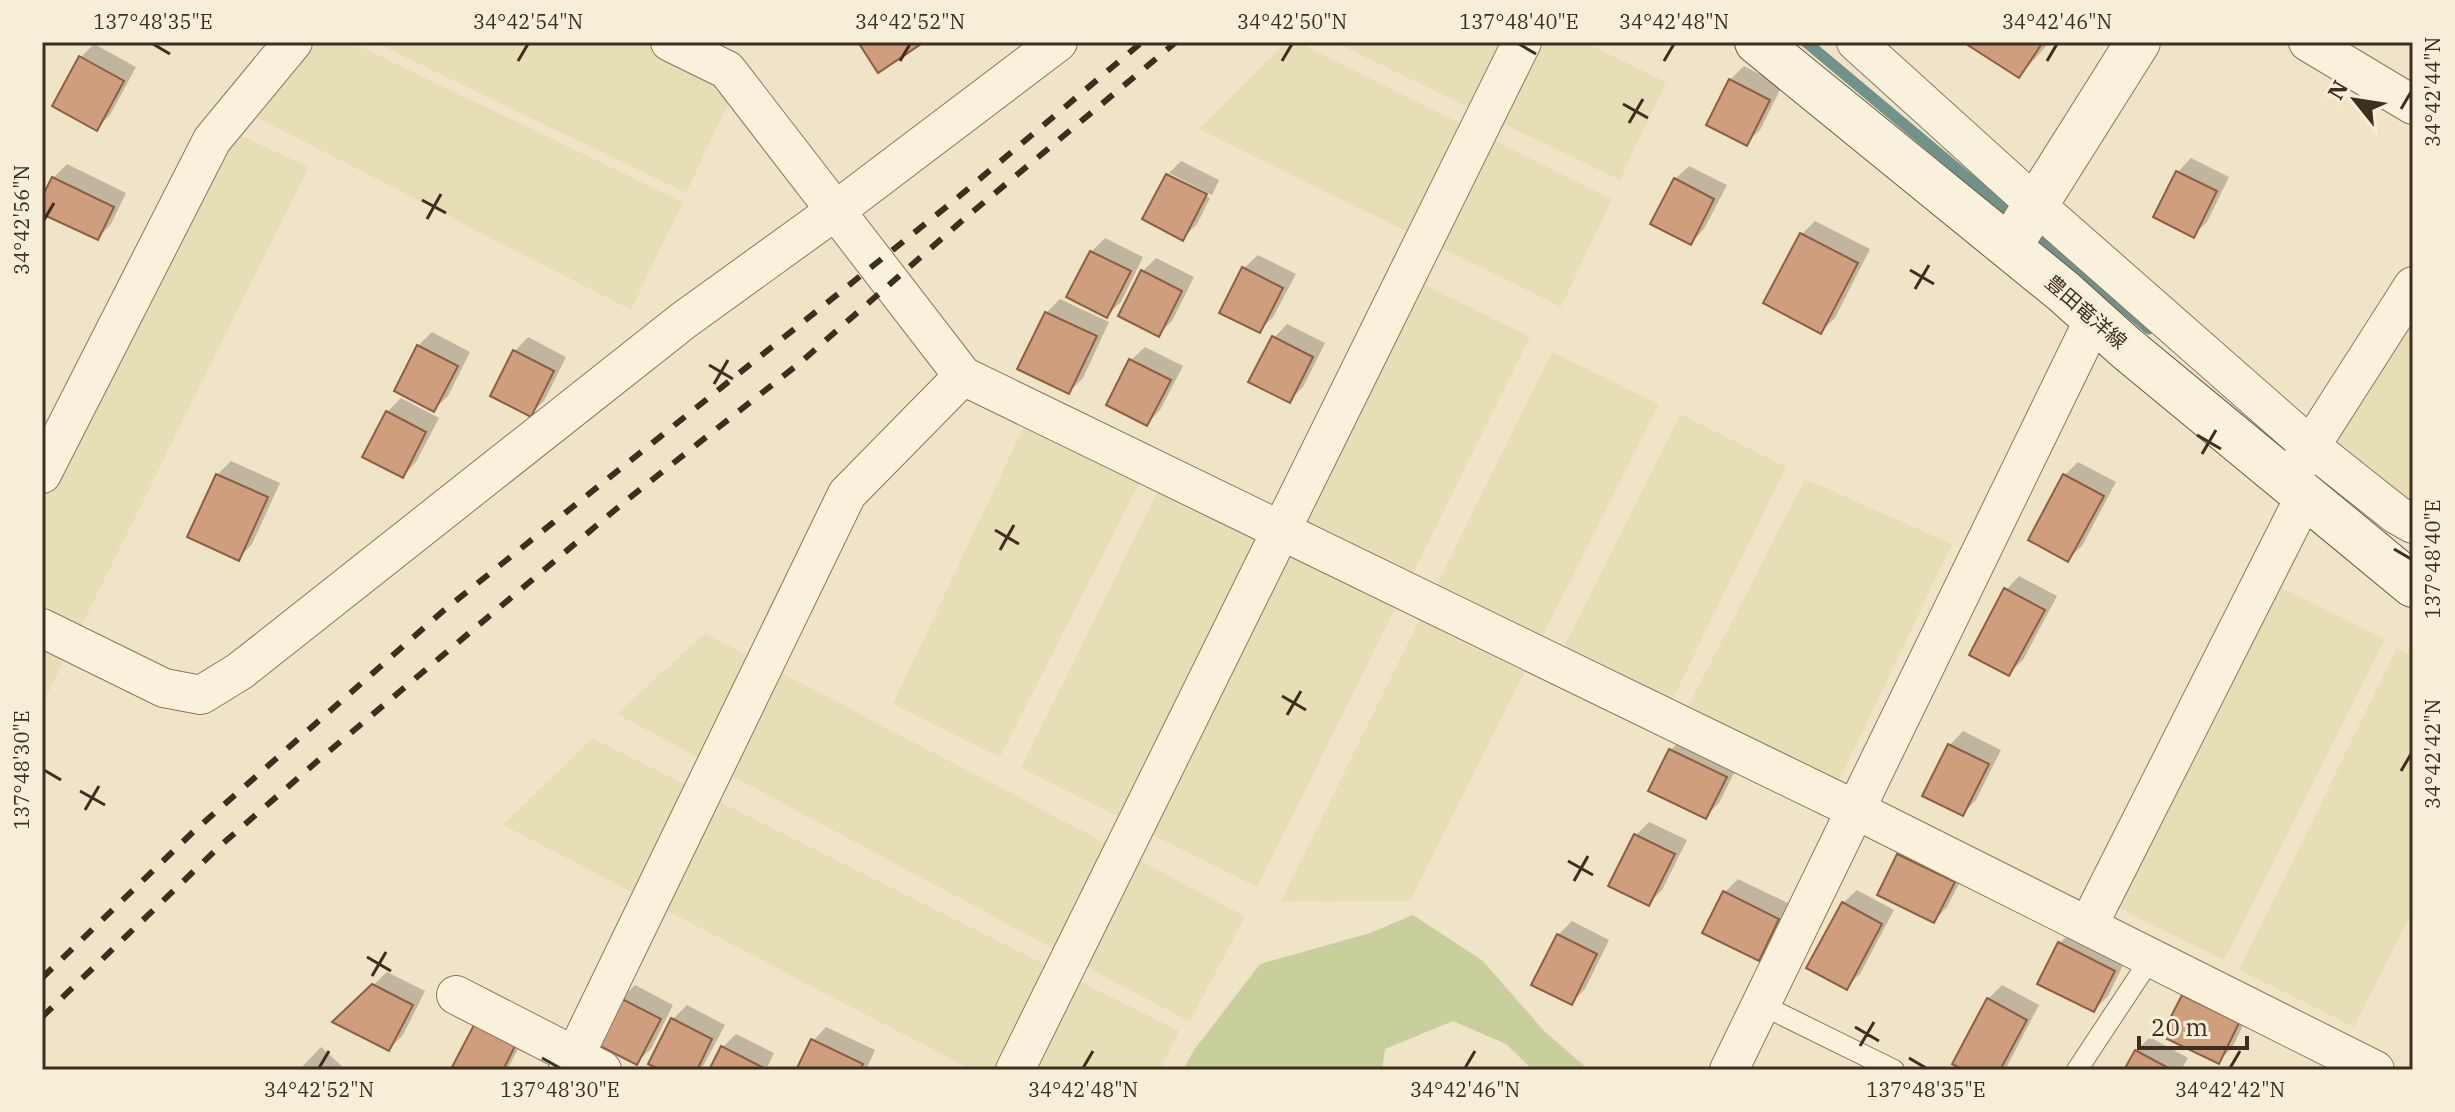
<svg xmlns="http://www.w3.org/2000/svg" width="2455" height="1112" font-family="'IBM Plex Serif','Noto Sans JP',serif">
<style>
.farmland{fill:#e6deb5}
.green{fill:#c9cf9b}
.shadow{fill:#0003}
.lines{fill:none;stroke-linecap:round;stroke-linejoin:round}
.stream{stroke:#6f938a;stroke-width:11}
.building{fill:#cf9f7d;stroke:#8d5f41;stroke-width:2}
.service-casing{stroke:#8d765c;stroke-width:22}
.minor-casing{stroke:#8d765c;stroke-width:40}
.tertiary-casing{stroke:#8d765c;stroke-width:46}
.secondary-casing{stroke:#6f573f;stroke-width:46}
.service{stroke:#faf1dc;stroke-width:20}
.minor{stroke:#faf1dc;stroke-width:38}
.tertiary{stroke:#faf1dc;stroke-width:44}
.secondary{stroke:#faf1dc;stroke-width:44}
.rail{stroke:#3d2e20;stroke-width:6;stroke-dasharray:14 14;stroke-linecap:butt}
.ticks{fill:none;stroke:#3d2e20;stroke-width:3}
.labels{text-anchor:middle;stroke-width:8;stroke-linejoin:round;paint-order:stroke}
.street-label{font-size:20px;fill:#3d2e20;stroke:#f7eed8}
.neatline{fill:none;stroke:#3d2e20;stroke-width:3}
.ticks-label{font-size:20px;text-anchor:middle;fill:#3d2e20}
</style>
<rect width="100%" height="100%" fill="#f0e4c8"/>
<g class="farmland">
<polygon points="319,42 351,42 683,202 631,310 239,108"/>
<polygon points="374,42 648,42 737,85 686,193"/>
<polygon points="1285,42 1298,42 1612,199 1561,307 1199,129"/>
<polygon points="1334,42 1584,42 1666,82 1620,180"/>
<polygon points="222,127 309,167 42,705 42,466"/>
<polygon points="1423,284 1530,337 1257,887 1151,834"/>
<polygon points="2413,288 2413,522 2310,446"/>
<polygon points="1552,352 1659,405 1410,901 1280,902"/>
<polygon points="1032,409 1148,466 1000,757 893,704"/>
<polygon points="1680,414 1786,467 1664,717 1555,664"/>
<polygon points="1166,475 1281,531 1128,821 1021,768"/>
<polygon points="1805,479 1952,544 1831,798 1679,724"/>
<polygon points="2267,581 2385,640 2224,960 2109,903"/>
<polygon points="705,633 1245,916 1190,1022 617,714"/>
<polygon points="2397,648 2413,656 2413,910 2354,1027 2239,970"/>
<polygon points="592,738 1179,1031 1160,1070 972,1070 503,825"/>
</g>
<polygon class="green" points="1413,915 1483,961 1545,1032 1588,1069 1533,1070 1506,1044 1453,1021 1385,1049 1382,1070 1183,1070 1194,1050 1260,964 1370,933"/>
<g class="shadow">
<polygon points="1967,42 2050,42 2019,76"/>
<polygon points="94,44 136,67 110,115 96,129 81,57"/>
<polygon points="1744,66 1782,86 1760,130 1746,143 1730,80"/>
<polygon points="2191,158 2229,177 2207,222 2193,235 2155,216 2178,172"/>
<polygon points="1181,161 1219,180 1212,195 1169,173 1169,178 1210,198 1197,224 1183,238 1167,175"/>
<polygon points="67,164 126,193 111,224 98,238 42,211 42,201 53,178"/>
<polygon points="1689,166 1727,185 1704,229 1691,243 1675,179"/>
<polygon points="1815,221 1870,249 1835,318 1821,332 1802,234"/>
<polygon points="1105,238 1143,257 1121,302 1107,315 1091,252"/>
<polygon points="1258,255 1296,274 1273,317 1259,331 1244,268"/>
<polygon points="1156,258 1194,277 1172,321 1159,334 1143,271"/>
<polygon points="1060,299 1109,322 1083,378 1069,392 1046,313"/>
<polygon points="1287,324 1325,343 1303,387 1289,401 1274,338"/>
<polygon points="432,332 470,352 448,396 434,409 418,346"/>
<polygon points="528,337 566,357 544,401 530,414 515,351"/>
<polygon points="1145,347 1183,366 1160,410 1147,424 1131,360"/>
<polygon points="401,398 439,418 416,462 403,476 387,412"/>
<polygon points="231,461 280,483 252,544 239,558 217,475"/>
<polygon points="2078,462 2116,482 2082,546 2068,559 2065,475"/>
<polygon points="2019,576 2057,596 2023,660 2009,673 2006,590"/>
<polygon points="1963,731 2001,750 1976,800 1963,813 1950,745"/>
<polygon points="1684,737 1739,763 1719,803 1705,817 1671,750"/>
<polygon points="1649,822 1687,840 1662,890 1649,903 1636,835"/>
<polygon points="1912,841 1967,868 1947,907 1934,921 1880,895 1899,855"/>
<polygon points="1738,879 1792,905 1772,945 1759,959 1724,893"/>
<polygon points="1857,890 1894,910 1860,974 1846,987 1843,903"/>
<polygon points="1572,921 1609,940 1585,989 1571,1003 1558,935"/>
<polygon points="2073,930 2127,957 2108,996 2094,1010 2059,944"/>
<polygon points="387,972 425,991 403,1035 389,1049 335,1022"/>
<polygon points="2197,982 2251,1009 2232,1048 2218,1062 2183,996"/>
<polygon points="635,985 673,1005 651,1049 637,1062 621,999"/>
<polygon points="2002,985 2039,1005 2005,1070 1967,1070 1988,999"/>
<polygon points="687,1005 725,1025 701,1070 665,1070 673,1019"/>
<polygon points="826,1027 875,1050 866,1070 798,1070 813,1041"/>
<polygon points="528,1030 507,1070 454,1068"/>
<polygon points="736,1034 774,1053 766,1070 711,1070 723,1047"/>
<polygon points="2150,1037 2188,1058 2181,1070 2126,1070 2136,1051"/>
<polygon points="321,1047 346,1070 299,1070"/>
</g>
<g class="lines">
<g class="stream">
<polyline points="1806,42 2017,219"/>
<polyline points="2031,230 2149,329"/>
</g>
</g>
<g class="building">
<polygon points="858,42 919,42 921,44 878,73"/>
<polygon points="1963,42 2043,42 2019,78"/>
<polygon points="79,56 124,81 97,131 52,106"/>
<polygon points="1729,79 1770,100 1747,146 1706,125"/>
<polygon points="2176,171 2217,191 2194,238 2153,217"/>
<polygon points="1166,174 1207,194 1183,241 1142,219"/>
<polygon points="52,177 114,207 98,240 42,214 42,197"/>
<polygon points="1674,178 1714,199 1691,245 1650,224"/>
<polygon points="1800,233 1858,263 1821,334 1763,303"/>
<polygon points="1090,251 1131,271 1107,318 1066,297"/>
<polygon points="1242,267 1283,288 1260,333 1219,313"/>
<polygon points="1141,270 1182,291 1159,337 1118,316"/>
<polygon points="1045,312 1097,336 1069,394 1017,369"/>
<polygon points="1272,336 1313,357 1290,403 1248,382"/>
<polygon points="417,345 458,366 434,412 394,391"/>
<polygon points="513,350 554,371 531,417 490,396"/>
<polygon points="1129,359 1171,380 1147,426 1106,405"/>
<polygon points="386,411 426,432 403,478 362,457"/>
<polygon points="216,474 268,497 239,561 187,537"/>
<polygon points="2063,474 2104,496 2068,562 2028,540"/>
<polygon points="2004,588 2045,610 2009,676 1969,655"/>
<polygon points="1948,744 1989,764 1963,816 1922,796"/>
<polygon points="1669,749 1727,777 1706,819 1648,791"/>
<polygon points="1634,834 1675,854 1649,906 1608,886"/>
<polygon points="1897,854 1955,882 1934,923 1877,895"/>
<polygon points="1723,891 1779,919 1759,961 1702,933"/>
<polygon points="1842,902 1882,924 1847,990 1806,968"/>
<polygon points="1557,934 1597,954 1572,1005 1531,985"/>
<polygon points="2058,942 2115,971 2094,1012 2037,984"/>
<polygon points="372,984 413,1005 389,1051 332,1022"/>
<polygon points="2182,995 2239,1023 2219,1064 2161,1036"/>
<polygon points="620,998 661,1019 637,1065 596,1044"/>
<polygon points="1987,998 2027,1020 2000,1070 1963,1070 1952,1064"/>
<polygon points="671,1018 712,1039 697,1070 661,1070 648,1064"/>
<polygon points="475,1023 516,1044 503,1070 451,1069"/>
<polygon points="811,1039 863,1064 860,1070 796,1070"/>
<polygon points="721,1046 762,1067 761,1070 709,1070"/>
<polygon points="2135,1050 2172,1070 2124,1070"/>
</g>
<g class="lines">
<defs>
<g id="service">
<polyline points="1762,1005 1894,1070"/>
<polyline points="2077,1070 2151,958"/>
</g>
<g id="minor">
<polyline points="670,42 727,70 963,376 1856,810 2375,1070"/>
<polyline points="1856,42 2036,205 2310,446 2397,515 2413,524"/>
<polyline points="2308,42 2413,105"/>
<polyline points="2298,466 2413,286"/>
<polyline points="42,474 212,140 293,42"/>
<polyline points="42,628 164,688 201,695 240,671 684,320 835,211 1058,42"/>
<polyline points="2088,926 2305,496"/>
<polyline points="456,995 602,1070"/>
<polyline points="568,1070 847,494 963,376"/>
<polyline points="1015,1070 1522,42"/>
<polyline points="1729,1070 2094,319"/>
</g>
<polyline id="tertiary" points="2009,247 2138,42"/>
<polyline id="secondary" points="1757,42 2064,292 2125,347 2413,585"/>
</defs>
<use href="#service" class="service-casing"/>
<use href="#minor" class="minor-casing"/>
<use href="#tertiary" class="tertiary-casing"/>
<use href="#secondary" class="secondary-casing"/>
<use href="#service" class="service"/>
<use href="#minor" class="minor"/>
<use href="#tertiary" class="tertiary"/>
<use href="#secondary" class="secondary"/>
<g class="rail">
<polyline points="42,978 192,833 443,611 950,204 1142,42"/>
<polyline points="42,1017 220,846 321,758 628,499 801,362 964,219 1176,42"/>
</g>
</g>
<path class="ticks" d="M153,44L170,54M1519,44L1536,54M518,61L528,44M900,61L910,44M1282,61L1292,44M1664,61L1674,44M2047,61L2057,44M1623,104L1648,118M2401,109L2411,92M1629,123L1643,99M422,200L446,213M427,219L441,194M44,220L54,203M1910,270L1934,284M1915,289L1929,265M709,365L733,379M714,384L728,360M2197,435L2221,449M2202,454L2216,430M995,530L1019,544M2394,549L2411,559M1000,550L1014,525M1282,696L1306,710M1287,715L1301,691M44,770L61,780M2401,771L2411,754M80,791L105,805M85,810L99,786M1568,861L1593,875M1574,881L1588,856M367,957L391,971M372,976L386,952M1855,1027L1879,1041M1860,1046L1874,1022M542,1058L560,1068M1909,1058L1926,1068M319,1068L329,1051M1083,1068L1093,1051M1465,1068L1475,1051M2230,1068L2240,1051"/>
<g class="labels">
<g class="street-label">
<text transform="translate(2086 312) rotate(41)" y="7">豊田竜洋線</text>
</g>
</g>
<rect width="2455" height="1112" fill="none" stroke="#f7eed8" stroke-width="88"/>
<g transform="translate(2355 100) rotate(300)" stroke="#f7eed8" stroke-width="6" paint-order="stroke">
<path d="M0-6L14 30L0 20L-14 30Z" fill="#3d2e20"/>
<text y="-12" font-size="22" font-weight="bold" text-anchor="middle" fill="#3d2e20">N</text>
</g>
<path d="M2139 1036v12h108v-12" fill="none" stroke="#3d2e20" stroke-width="4"/>
<text x="2151" y="1036" font-size="24" fill="#3d2e20" stroke="#f7eed8" stroke-width="6" paint-order="stroke">20 m</text>
<rect x="44" y="44" width="2367" height="1024" class="neatline"/>
<g class="ticks-label">
<text x="153" y="29">137°48'35"E</text>
<text x="528" y="29">34°42'54"N</text>
<text x="910" y="29">34°42'52"N</text>
<text x="1292" y="29">34°42'50"N</text>
<text x="1519" y="29">137°48'40"E</text>
<text x="1674" y="29">34°42'48"N</text>
<text x="2057" y="29">34°42'46"N</text>
<text transform="translate(2433 92) rotate(-90)" y="7">34°42'44"N</text>
<text transform="translate(22 220) rotate(-90)" y="7">34°42'56"N</text>
<text transform="translate(2433 559) rotate(-90)" y="7">137°48'40"E</text>
<text transform="translate(2433 754) rotate(-90)" y="7">34°42'42"N</text>
<text transform="translate(22 770) rotate(-90)" y="7">137°48'30"E</text>
<text x="319" y="1097">34°42'52"N</text>
<text x="560" y="1097">137°48'30"E</text>
<text x="1083" y="1097">34°42'48"N</text>
<text x="1465" y="1097">34°42'46"N</text>
<text x="1926" y="1097">137°48'35"E</text>
<text x="2230" y="1097">34°42'42"N</text>
</g>
</svg>
